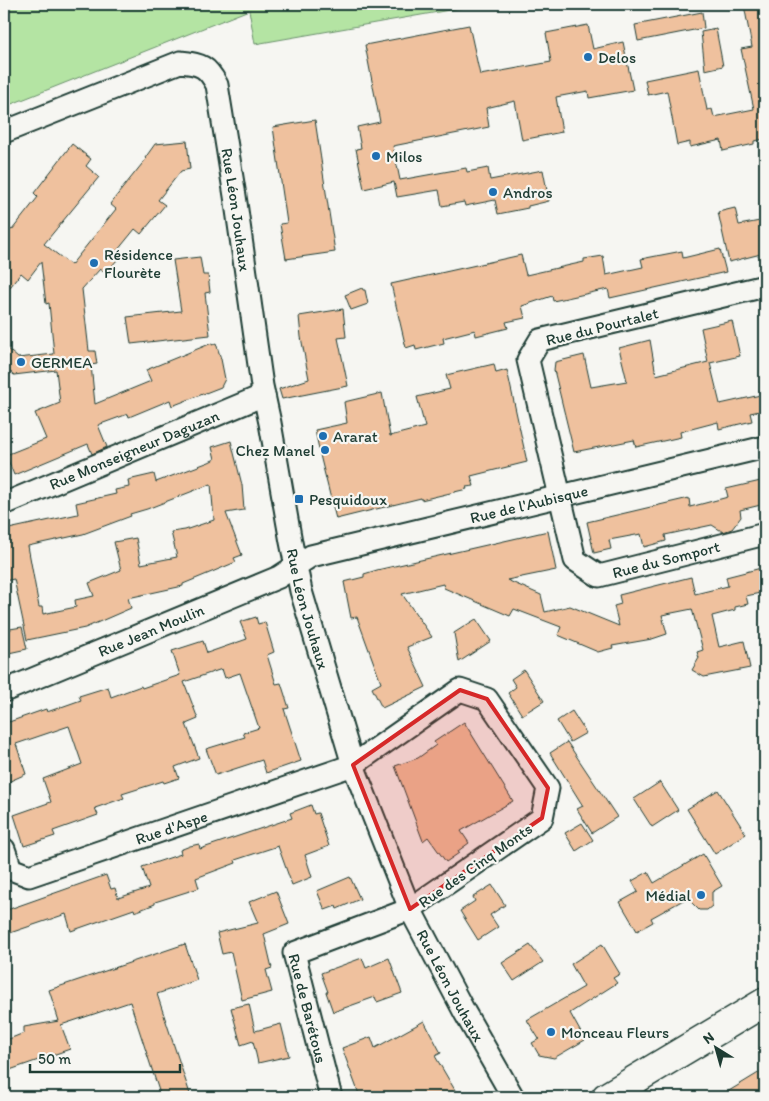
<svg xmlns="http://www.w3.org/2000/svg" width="769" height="1101" font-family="Itim,sans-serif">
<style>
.green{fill:#b4e4a3;stroke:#6a906c}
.building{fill:#efc19e;stroke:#1f3d34;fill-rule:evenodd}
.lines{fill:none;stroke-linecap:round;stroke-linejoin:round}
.minor-casing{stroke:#1f3d34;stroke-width:25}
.secondary-casing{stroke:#1f3d34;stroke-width:31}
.minor{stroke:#f6f6f2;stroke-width:21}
.secondary{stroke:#f6f6f2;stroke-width:28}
.marked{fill:#d62828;fill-opacity:0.2;stroke:#d62828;stroke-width:4;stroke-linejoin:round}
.poi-dot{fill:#1f6fb2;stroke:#f6f6f2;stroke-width:2}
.labels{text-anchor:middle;stroke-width:4.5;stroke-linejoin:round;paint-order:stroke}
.poi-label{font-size:16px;fill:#1f3d34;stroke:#f6f6f2;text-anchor:start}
.street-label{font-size:16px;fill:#1f3d34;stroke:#f6f6f2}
</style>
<rect width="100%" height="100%" fill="#f6f6f2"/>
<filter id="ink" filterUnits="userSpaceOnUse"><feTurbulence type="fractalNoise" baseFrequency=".02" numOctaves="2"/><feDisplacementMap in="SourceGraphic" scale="10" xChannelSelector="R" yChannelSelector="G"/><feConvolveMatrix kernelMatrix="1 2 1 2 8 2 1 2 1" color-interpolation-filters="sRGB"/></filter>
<g filter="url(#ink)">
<polygon class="green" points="4,4 484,4 255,44 249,10 4,107"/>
<g class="building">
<polygon points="765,4 765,139 754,141 754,144 723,151 721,140 690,147 690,142 677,145 667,91 648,95 645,80 699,69 707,110 712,109 714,117 754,109 741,49 752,47 744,5"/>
<polygon points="702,12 704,28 638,41 635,25"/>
<polygon points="469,25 480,75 551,62 546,33 588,25 593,49 623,42 633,90 589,98 588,91 556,97 562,132 522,140 515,101 486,108 489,127 393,146 400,180 466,168 467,172 488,168 490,180 543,170 549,201 528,206 528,208 498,214 495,200 465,206 464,202 442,206 439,190 397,197 394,182 364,189 356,149 361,148 357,127 380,122 365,45"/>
<polygon points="716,29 723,66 705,70 701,32"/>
<polygon points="315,120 335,252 286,259 280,224 287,223 273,127"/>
<polygon points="187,141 190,169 181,171 158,200 165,205 141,234 135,229 113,256 117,260 106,273 100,269 82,289 89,351 95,351 97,364 91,365 95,404 151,381 146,370 212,343 212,345 216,343 221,359 225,379 221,387 172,406 170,400 129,417 128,414 98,425 107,447 92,454 88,444 14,475 6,455 46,439 35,413 60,403 56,370 14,375 4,366 4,346 18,358 54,354 49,303 46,304 41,262 28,279 21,273 4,295 4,237 10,229 12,230 38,197 34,193 72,144 91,159 86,166 99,177 44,244 71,265 116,209 110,204 146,159 145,158 155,144"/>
<polygon points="735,208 739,225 765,220 765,253 729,262 718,212"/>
<polygon points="720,249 726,272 610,298 608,289 553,301 552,296 522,306 525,318 506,322 508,328 476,336 475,330 443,338 444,343 416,350 415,345 406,348 391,284 521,255 526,275 584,262 584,259 603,256 606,275 643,267 641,259 682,251 683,258"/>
<polygon points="200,257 203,275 208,275 210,292 205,293 210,335 131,344 127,317 181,311 173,260"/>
<polygon points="362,288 363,290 365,290 368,304 351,310 345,295"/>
<polygon points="343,309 346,337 338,338 348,386 282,399 279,389 309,379 301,337 299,316"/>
<polygon points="732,321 740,356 710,363 720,404 765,394 765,410 750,413 752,421 719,429 718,422 680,432 681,437 636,447 634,440 574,452 554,370 555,362 584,355 591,387 627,381 619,348 650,340 656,375 708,362 701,328"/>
<polygon points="494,364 496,373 507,370 527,462 471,476 474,486 466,487 467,489 421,500 421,498 336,519 321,459 315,430 347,423 344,402 382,393 390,436 425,427 417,397 450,389 446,375"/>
<path d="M231,441L242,485L244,510L226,513L242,555L234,558L236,562L183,584V586L128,598L131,608L85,628L27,640L14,579L4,581V530L78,514L76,503L116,494L115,490L129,487L128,480L154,474L156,482L209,462L215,459L212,447ZM211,484L214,520L185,530L171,532L177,557L141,564L136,538L114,542L121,570L89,583L94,596L75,600L76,607L43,614L42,607H39L28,546L83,534L131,516L130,514L147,509Z"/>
<polygon points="765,480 765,504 740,510 741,517 732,529 723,532 712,525 665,535 666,541 644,547 641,534 609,540 611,549 594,553 587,522 689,498 690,507 728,497 726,489"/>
<polygon points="548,531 556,570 507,580 541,595 545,612 570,606 619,626 614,606 621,604 619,595 691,577 695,594 728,586 726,577 765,567 765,592 746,596 748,604 735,607 735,610 712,616 719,647 744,641 750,668 704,677 692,670 699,658 697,652 703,650 692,609 662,615 667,634 652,639 612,646 613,648 598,652 558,635 561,627 514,609 510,616 444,588 443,584 402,594 432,637 407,647 426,687 382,708 372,688 381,683 357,617 351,618 344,582 364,577 364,574 377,570"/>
<polygon points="256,617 258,624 265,622 274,652 267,655 276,684 281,683 289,708 284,709 301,761 266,773 262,760 216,775 206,749 245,737 243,733 259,728 240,673 225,678 222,669 184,682 198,719 186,724 199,758 175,767 179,778 164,783 163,781 122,794 124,798 95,808 98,815 53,831 55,836 24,846 14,815 51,802 43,779 82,764 69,726 16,744 26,774 8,782 4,771 4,717 7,716 9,722 46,709 47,712 81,700 79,696 108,687 111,697 141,686 142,688 180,675 172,651 203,641 207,653 247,639 240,622"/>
<polygon points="476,619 491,641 459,662 454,633"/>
<polygon points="22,627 27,649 4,654 4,630"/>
<polygon points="524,670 544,701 522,715 508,693 516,687 511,679"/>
<polygon points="572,711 586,733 570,742 557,721"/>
<polygon points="464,722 513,801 461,831 469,843 458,851 459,853 446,862 428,837 423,841 395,766 418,758 436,745 434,742"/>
<polygon points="567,742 617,817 592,833 577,809 583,806 550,753"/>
<polygon points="660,782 678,810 652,827 634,799"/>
<polygon points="718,790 746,834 715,854 687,809"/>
<polygon points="311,805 314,814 318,813 329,846 305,855 312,877 292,885 278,846 235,860 236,863 196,878 199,888 155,902 155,904 135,912 134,909 71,931 66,914 4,935 4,911 106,875 111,889 115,888 118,898 149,888 142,867 181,854 180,850 190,846 199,844 200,849 292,818 290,813"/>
<polygon points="582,823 593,840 576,851 565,833"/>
<polygon points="703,854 722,886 712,892 712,906 707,910 699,910 687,898 651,918 653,922 637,931 620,902 638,892 632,881 648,872 654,883"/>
<polygon points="350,877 360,899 337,909 336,906 325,910 317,891"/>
<polygon points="492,885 505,905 490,915 498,927 478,940 460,911 475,901 473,897"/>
<polygon points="276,891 289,924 264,934 272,968 266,970 272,992 242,1000 231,952 222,954 217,933 258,923 249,902"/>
<polygon points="185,944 197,980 157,994 191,1097 161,1097 130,1002 61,1025 70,1049 4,1072 4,1041 24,1033 24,1027 59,1021 49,990"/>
<polygon points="602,944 620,974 613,978 617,983 570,1013 585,1040 554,1058 539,1055 532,1043 539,1039 527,1020 584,987 571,964"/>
<polygon points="530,945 543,962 514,981 502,963"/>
<polygon points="362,958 366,968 389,958 402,993 377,1002 375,997 333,1012 326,992 328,992 321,973"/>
<polygon points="249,1004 255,1031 281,1024 289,1056 258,1063 253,1041 241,1045 231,1008"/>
<polygon points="424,1021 441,1053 435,1056 459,1097 360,1097 342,1048 371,1037 375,1048"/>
<polygon points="765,1069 765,1097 719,1097"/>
</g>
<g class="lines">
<defs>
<g id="minor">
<path id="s1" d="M4,132L180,62C201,64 207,66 217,85L235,196L262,386L270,423L291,542L301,591L353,765L410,909L465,1013L513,1097"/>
<path id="s2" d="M765,286L540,340L528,360L575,560L599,576L765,534"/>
<path id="s3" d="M4,504L264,395"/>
<path id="s4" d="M4,691L279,577L311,556L765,447"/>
<path id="s5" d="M4,849L11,869L29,876L353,765L460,690L487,699L548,788L542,818L410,909L294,953L331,1097"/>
</g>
<polyline id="secondary" points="606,1097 765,1002"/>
</defs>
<use href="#minor" class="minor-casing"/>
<use href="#secondary" class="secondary-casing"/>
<use href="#minor" class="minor"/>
<use href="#secondary" class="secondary"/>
</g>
</g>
<path class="marked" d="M460,690L487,699L548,788L542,818L410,909L353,765Z"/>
<g class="poi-dot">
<circle cx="588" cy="57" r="5"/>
<circle cx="376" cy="156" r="5"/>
<circle cx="493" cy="192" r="5"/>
<circle cx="94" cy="263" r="5"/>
<circle cx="21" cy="362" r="5"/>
<circle cx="323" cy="436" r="5"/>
<circle cx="325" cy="450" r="5"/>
<rect x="294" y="494" width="10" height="10" rx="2.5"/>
<circle cx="701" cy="895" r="5"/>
<circle cx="551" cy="1032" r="5"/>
</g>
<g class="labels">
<g class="poi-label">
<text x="598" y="63">Delos</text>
<text x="386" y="162">Milos</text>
<text x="503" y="198">Andros</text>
<text x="104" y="260">Résidence<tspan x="104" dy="18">Flourète</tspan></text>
<text x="31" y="368">GERMEA</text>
<text x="333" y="442">Ararat</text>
<text x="315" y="456" text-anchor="end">Chez Manel</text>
<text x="309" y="505">Pesquidoux</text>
<text x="691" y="901" text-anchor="end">Médial</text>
<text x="561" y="1038">Monceau Fleurs</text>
</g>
<g class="street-label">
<text dy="6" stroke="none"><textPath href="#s1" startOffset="362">Rue Léon Jouhaux</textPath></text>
<text transform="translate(602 326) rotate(-14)" y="6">Rue du Pourtalet</text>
<text dy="6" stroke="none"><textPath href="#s3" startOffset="141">Rue Monseigneur Daguzan</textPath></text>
<text dy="6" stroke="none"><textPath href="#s4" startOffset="560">Rue de l'Aubisque</textPath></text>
<text dy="6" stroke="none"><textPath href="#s2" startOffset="558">Rue du Somport</textPath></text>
<text dy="6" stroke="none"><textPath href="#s1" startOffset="768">Rue Léon Jouhaux</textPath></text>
<text dy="6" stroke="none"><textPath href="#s4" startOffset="159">Rue Jean Moulin</textPath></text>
<text dy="6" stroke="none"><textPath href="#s5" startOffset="191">Rue d'Aspe</textPath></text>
<text transform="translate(475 865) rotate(-35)" y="6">Rue des Cinq Monts</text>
<text dy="6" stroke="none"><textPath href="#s1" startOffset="1172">Rue Léon Jouhaux</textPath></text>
<text dy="6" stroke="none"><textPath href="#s5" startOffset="1022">Rue de Barétous</textPath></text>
</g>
</g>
<rect width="769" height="1101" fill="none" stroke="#f6f6f2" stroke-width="20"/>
<rect x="10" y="10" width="749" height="1081" fill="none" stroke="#1f3d34" stroke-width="2" filter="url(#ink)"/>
<g transform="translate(716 1048) rotate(323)" stroke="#f6f6f2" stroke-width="4" paint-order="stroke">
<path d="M0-4L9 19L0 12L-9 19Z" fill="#1f3d34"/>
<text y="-8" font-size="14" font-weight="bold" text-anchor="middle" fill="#1f3d34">N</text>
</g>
<path d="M30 1064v8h150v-8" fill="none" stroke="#1f3d34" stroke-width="2.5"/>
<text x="38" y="1064" font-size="15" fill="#1f3d34" stroke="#f6f6f2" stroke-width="4" paint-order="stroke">50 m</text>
</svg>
